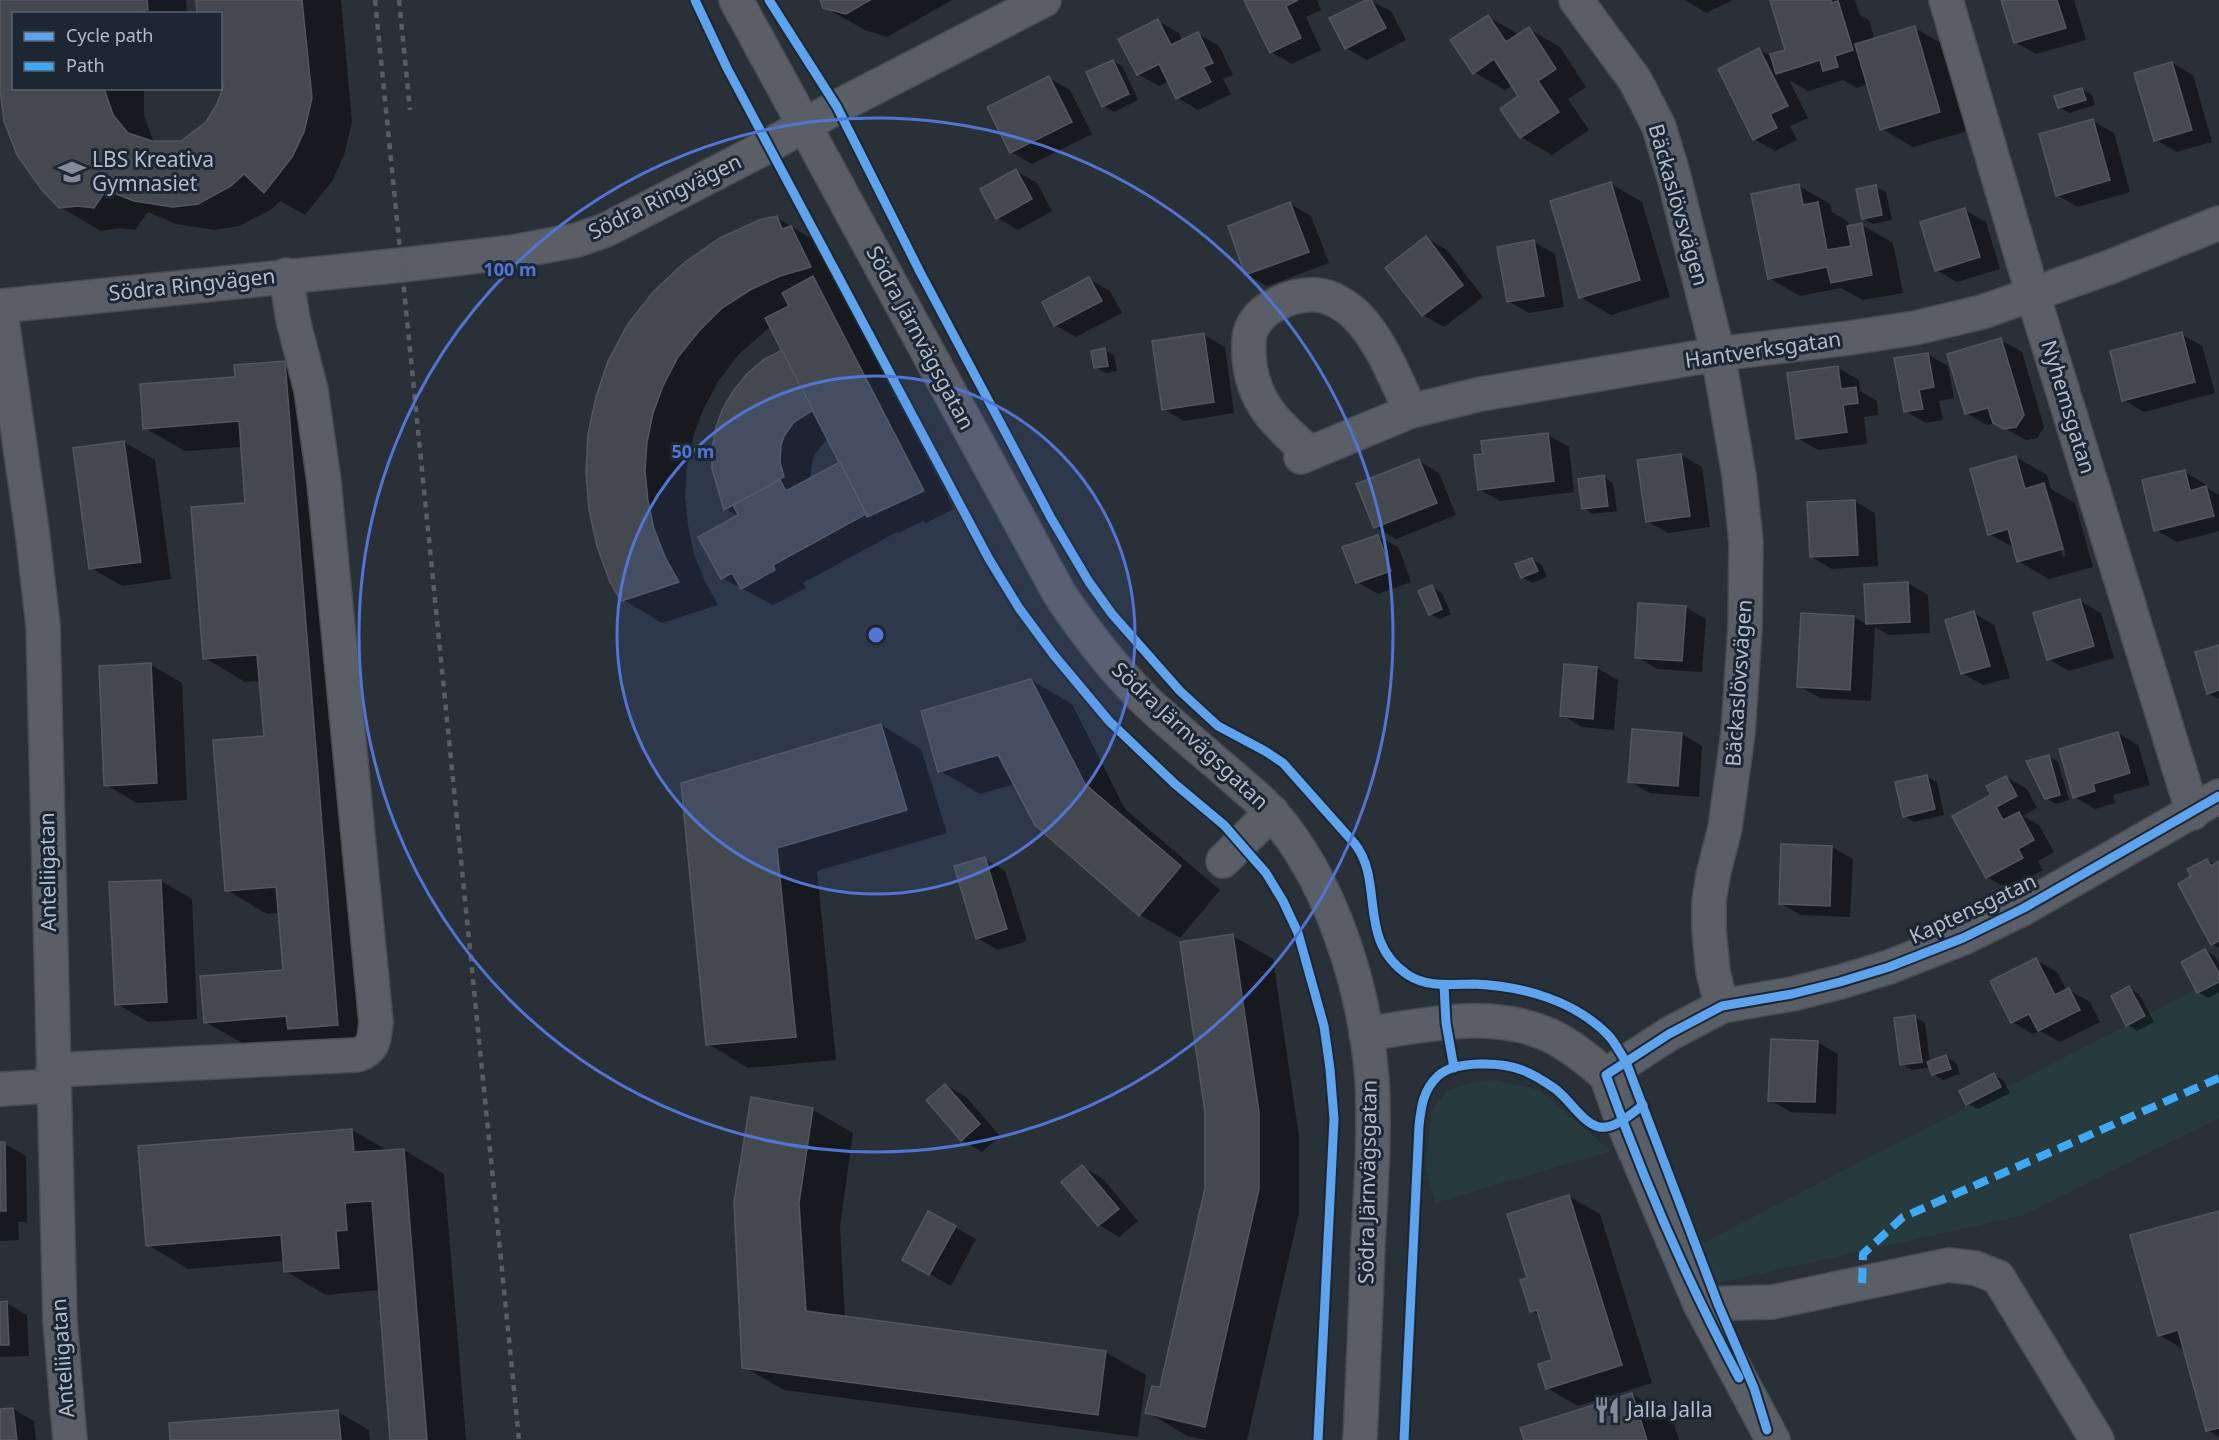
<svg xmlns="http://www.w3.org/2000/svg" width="2219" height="1440" font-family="'Noto Sans',sans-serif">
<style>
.green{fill:#273a3e}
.shadow{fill:#0007;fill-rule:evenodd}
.building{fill:#444950;stroke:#52575f;stroke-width:1.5}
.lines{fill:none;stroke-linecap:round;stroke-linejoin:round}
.minor-casing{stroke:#484c53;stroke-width:36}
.minor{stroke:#5a5e66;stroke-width:33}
.rail{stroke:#595d64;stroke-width:4.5;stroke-dasharray:6 6;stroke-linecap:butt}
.quiet{stroke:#3fa9f5;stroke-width:8;stroke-dasharray:15 8;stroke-linecap:butt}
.cycleway-casing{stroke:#1d2633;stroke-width:13}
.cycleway{stroke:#60a3ed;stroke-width:9}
.ring{fill:none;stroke:#5274d3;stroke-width:3}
.labels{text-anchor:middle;stroke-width:6;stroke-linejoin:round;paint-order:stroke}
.poi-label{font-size:21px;fill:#b4bcc9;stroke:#1d2633;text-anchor:start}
.street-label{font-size:21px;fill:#b4bcc9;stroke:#1d2633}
.centre{fill:#5274d3;stroke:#1d2633;stroke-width:3}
.ring-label{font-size:18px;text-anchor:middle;font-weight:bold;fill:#5274d3;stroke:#1d2633;stroke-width:6;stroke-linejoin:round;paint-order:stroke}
</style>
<rect width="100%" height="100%" fill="#2a3038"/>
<g class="green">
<polygon points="2219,978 2219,1118 2021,1216 1700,1287 1693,1248"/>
<polygon points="1495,1080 1539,1090 1611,1151 1435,1203 1426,1167 1432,1110 1447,1091 1469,1083"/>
</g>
<g class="shadow">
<polygon points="0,0 186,0 187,14 14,14 14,88 144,88 144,116 153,140 155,142 181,143 207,123 219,105 226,84 220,14 197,0 341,0 352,122 344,155 333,180 305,215 280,201 272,209 239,226 215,230 176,224 148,212 135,230 120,228 101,231 60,207 0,67"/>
<polygon points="822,0 952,0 887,37 865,30 824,7"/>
<polygon points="1246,0 1317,0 1321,10 1306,17 1321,50 1292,64 1271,52"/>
<polygon points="1369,0 1391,11 1406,40 1367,60 1346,48"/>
<polygon points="1685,0 1733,0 1706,13"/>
<polygon points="1771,0 1855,0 1860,15 1869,20 1875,40 1915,28 1946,46 1971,130 1913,147 1882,129 1868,84 1856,88 1843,80 1808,91 1789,80 1808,118 1790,126 1797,140 1775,151 1754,139 1759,50 1772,57 1787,51"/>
<polygon points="2002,0 2074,0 2086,40 2036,54 2015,42"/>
<polygon points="1488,17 1520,35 1529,29 1560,47 1586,87 1568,99 1589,130 1552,155 1521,137 1521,96 1513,85 1505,90 1474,72"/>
<polygon points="1158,21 1179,33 1183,41 1198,34 1219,46 1233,75 1223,79 1231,94 1198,110 1178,98 1169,81 1159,86 1138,74"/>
<polygon points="1113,61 1123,67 1138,100 1114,112 1104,106"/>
<polygon points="2172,63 2193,75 2212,142 2176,152 2156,140"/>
<polygon points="1049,78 1070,90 1092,134 1032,164 1011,152"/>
<polygon points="2082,89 2092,95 2095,105 2069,113 2059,107"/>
<polygon points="2093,121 2114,133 2130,192 2078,207 2057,195"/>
<polygon points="1016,171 1037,183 1052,211 1018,230 997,218"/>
<polygon points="1611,184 1642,202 1670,297 1611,315 1580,297"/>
<polygon points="1799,186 1830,204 1832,212 1848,222 1850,227 1862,225 1893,243 1903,293 1863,300 1841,288 1800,296 1769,278"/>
<polygon points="1876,187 1886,192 1892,220 1873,224 1863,218"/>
<polygon points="1290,204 1311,216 1329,263 1267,286 1246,274"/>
<polygon points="1965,210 1986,222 2000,269 1957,282 1936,270"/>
<path d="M777,218L832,251L851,290L840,294L844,296L954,509L926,523L923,521L899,533L897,532L803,583L806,588L773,605L722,578L739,517L726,509L784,351L771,326L739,354L719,380L703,410L693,437L687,466L685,495L688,525L694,554L705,581L718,605L662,623L622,599L587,472ZM828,438L842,463L810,480L812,463L815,454Z"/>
<polygon points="1426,238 1447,250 1483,297 1444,327 1423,315"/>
<polygon points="1534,242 1555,254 1564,307 1529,313 1508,301"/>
<polygon points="1089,279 1110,291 1122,313 1076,337 1055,325"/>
<polygon points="2181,334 2202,346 2215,393 2144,412 2124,400"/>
<polygon points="1204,335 1225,347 1234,413 1184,421 1163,409"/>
<polygon points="2001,340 2022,352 2044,427 2037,438 2026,440 1995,423 1987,425 1966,413"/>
<polygon points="1104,350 1114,355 1117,371 1106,373 1096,367"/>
<polygon points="1927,354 1948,366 1954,398 1939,401 1943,420 1926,423 1905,411"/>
<polygon points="285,362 325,386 378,1047 330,1052 310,1040 246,1045 205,1022 285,971 280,913 267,914 227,890 265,737 261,681 245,682 205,658 247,504 242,447 185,451 145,428 237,378"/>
<polygon points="1838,368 1859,380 1860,391 1877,401 1878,415 1864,417 1867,444 1818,450 1797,438"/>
<polygon points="1548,435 1569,447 1574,492 1500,501 1479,489"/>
<polygon points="124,442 155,460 171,579 122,586 91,568"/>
<polygon points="1681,455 1702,467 1710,527 1668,533 1647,521"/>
<path d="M2016,457L2047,475L2051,489L2075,503L2093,567L2049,579L2018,561L2015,548L1989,534ZM2048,501H2051L2066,556L2063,557Z"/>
<polygon points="1419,461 1439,473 1456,515 1396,539 1375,527"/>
<polygon points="2185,472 2205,484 2207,488 2219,495 2219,531 2177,542 2156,530"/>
<polygon points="1603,477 1613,483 1617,511 1593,514 1583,508"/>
<polygon points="1854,501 1875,513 1878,566 1832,569 1811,557"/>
<polygon points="1378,536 1399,548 1411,582 1378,594 1357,582"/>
<polygon points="1532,559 1542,565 1547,577 1532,583 1522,577"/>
<polygon points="1908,583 1928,595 1930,633 1889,635 1875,627 1871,701 1820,698 1799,686 1854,617 1868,625 1866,585"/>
<polygon points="1432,587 1442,593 1451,614 1440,619 1430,614"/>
<polygon points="2080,601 2101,613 2114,658 2069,671 2048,659"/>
<polygon points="1685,607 1706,619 1702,672 1657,669 1637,657"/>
<polygon points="1973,613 1994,625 2010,678 1983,685 1962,673"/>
<polygon points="2219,647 2219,699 2208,693"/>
<polygon points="151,665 182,683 187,800 137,803 106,785"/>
<polygon points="1566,665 1597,668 1618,680 1614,730 1582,727 1562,715"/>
<polygon points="1031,680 1072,704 1125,809 1220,890 1180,938 1140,915 1015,784 980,794 940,771"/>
<polygon points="881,725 921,749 947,833 817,871 836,1060 748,1068 708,1044 683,784"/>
<polygon points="2118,733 2138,745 2150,785 2113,795 2115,803 2095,809 2075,797"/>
<polygon points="1682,734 1702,746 1699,797 1650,793 1629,781"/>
<polygon points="2048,756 2058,762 2069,800 2056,804 2046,798"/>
<polygon points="1927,777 1937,782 1944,815 1914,822 1904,816"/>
<polygon points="2006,777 2027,789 2037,808 2023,816 2039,825 2054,852 2038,861 2043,870 2008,889 1987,877 1993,796"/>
<polygon points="1832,847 1853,859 1850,917 1801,915 1780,903"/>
<polygon points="985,859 1005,871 1027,941 998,950 977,938"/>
<polygon points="2207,860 2215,865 2219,863 2219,948 2213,944 2193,877"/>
<polygon points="161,881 192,899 197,1019 148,1022 117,1004"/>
<polygon points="1233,936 1273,959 1299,1136 1299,1213 1247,1440 1206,1440 1187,1436 1147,1412 1161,1389 1207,1188"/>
<polygon points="2205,950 2215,956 2219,963 2219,992 2208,998 2198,992"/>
<polygon points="2036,960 2057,972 2067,991 2069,990 2090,1002 2100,1022 2060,1042 2040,1031 2033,1034 2012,1022"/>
<polygon points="2129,988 2139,994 2154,1022 2137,1031 2127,1025"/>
<polygon points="1915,1017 1925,1023 1930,1062 1946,1057 1956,1063 1960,1074 1943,1080 1933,1074 1931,1067 1912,1070 1902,1064"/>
<polygon points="1817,1042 1838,1054 1836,1114 1791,1112 1770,1100"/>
<polygon points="1994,1075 2004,1081 2010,1093 1978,1109 1968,1104"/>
<polygon points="946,1085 966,1097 1000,1136 982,1152 961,1140"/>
<polygon points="752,1099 813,1110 853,1133 840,1227 845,1318 1105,1352 1146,1375 1138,1437 784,1390 744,1367"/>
<polygon points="352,1130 388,1151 404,1150 444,1174 466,1440 392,1440 380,1290 326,1295 285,1271 284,1261 188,1269 148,1245"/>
<polygon points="0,1144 5,1144 26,1156 27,1222 18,1222 19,1240 0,1241"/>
<polygon points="1083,1167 1103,1179 1138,1221 1119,1237 1099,1225"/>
<polygon points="1569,1196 1600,1214 1652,1383 1578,1406 1547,1388 1554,1360 1540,1316 1532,1311"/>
<polygon points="2219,1212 2219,1437 2207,1430 2185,1350 2159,1335"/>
<polygon points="929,1213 976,1239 951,1286 924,1271"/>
<polygon points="0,1303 6,1303 27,1315 29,1356 0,1357"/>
<polygon points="1632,1394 1672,1418 1679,1440 1526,1440"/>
<polygon points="13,1409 34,1421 36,1440 0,1440 0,1411"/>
<polygon points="338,1412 369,1430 370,1440 172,1440"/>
</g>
<g class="building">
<polygon points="0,0 147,0 148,10 127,14 14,14 14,88 104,88 113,115 128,133 152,141 181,141 206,122 217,104 224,85 220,78 220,14 197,14 196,0 302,0 312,98 304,132 292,157 264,193 244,174 231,186 198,204 173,207 134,201 106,190 94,208 78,206 59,208 42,190 17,155 4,121 0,89"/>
<polygon points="820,0 870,0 846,14 823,8"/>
<polygon points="1244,0 1298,0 1286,6 1301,38 1270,53"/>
<polygon points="1366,0 1371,0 1386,28 1345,49 1329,18"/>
<polygon points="1770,0 1831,0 1831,3 1838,1 1853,50 1835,56 1838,67 1823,71 1820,60 1776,74 1770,54 1785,50"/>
<polygon points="2001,0 2057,0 2066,28 2014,43"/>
<polygon points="1488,15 1506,42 1529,27 1556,69 1538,81 1559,112 1520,138 1500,109 1518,96 1494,59 1473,74 1450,40"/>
<polygon points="1158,19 1171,45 1198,32 1213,63 1203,67 1211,82 1176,99 1159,64 1137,75 1118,39"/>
<polygon points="1915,26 1940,112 1880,130 1855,44"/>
<polygon points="1759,48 1788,106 1770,114 1777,128 1753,140 1718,69"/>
<polygon points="1113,60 1129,94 1102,107 1086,72"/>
<polygon points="2172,62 2192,130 2154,141 2134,73"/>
<polygon points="1049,76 1072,122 1010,153 987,107"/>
<polygon points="2082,88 2086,100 2058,108 2054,96"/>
<polygon points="2093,119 2110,180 2056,196 2039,134"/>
<polygon points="1016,169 1032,199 996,219 980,189"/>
<polygon points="1611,182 1640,280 1579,298 1550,201"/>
<polygon points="1799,184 1803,205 1818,202 1827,250 1851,246 1847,226 1862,223 1872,275 1831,283 1827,267 1768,279 1751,194"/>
<polygon points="1876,185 1882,215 1862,219 1856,189"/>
<polygon points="1290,202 1309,252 1245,275 1228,226"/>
<polygon points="1965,208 1980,257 1935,271 1920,222"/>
<polygon points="777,216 782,229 791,226 811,267 780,276 750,290 722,308 699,331 678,357 663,386 653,413 647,442 645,471 648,501 654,529 665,557 679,582 621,601 610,582 597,546 589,510 586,472 588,434 596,397 608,361 628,324 654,291 685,262 720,238 759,220"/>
<polygon points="1426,236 1463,285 1422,316 1385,268"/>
<polygon points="1534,240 1544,296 1507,302 1497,247"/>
<polygon points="813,276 924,491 867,517 765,318 789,306 782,293"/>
<polygon points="1089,277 1102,301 1054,326 1042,302"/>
<polygon points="2182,332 2195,382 2122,401 2110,351"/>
<polygon points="1204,333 1214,402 1162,410 1152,341"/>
<polygon points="2001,338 2024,415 2016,427 2004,429 1993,423 1988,408 1965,414 1947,354"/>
<polygon points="1105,348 1108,366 1094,368 1091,351"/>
<polygon points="782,350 813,410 794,422 784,436 781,445 780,462 784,477 724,510 712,469 712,448 716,427 723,408 734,390 747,374 763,360"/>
<polygon points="1928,353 1934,387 1919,390 1923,409 1904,412 1894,358"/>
<polygon points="285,361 338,1025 288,1029 286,1016 204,1023 200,976 283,970 276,887 225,891 213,740 264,736 257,655 203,659 191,507 245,503 239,421 143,429 140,384 235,377 234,365"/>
<polygon points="1838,366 1841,389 1856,387 1858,403 1843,405 1847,432 1796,439 1787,373"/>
<polygon points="1548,433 1554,481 1478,490 1474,455 1483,454 1481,441"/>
<polygon points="124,441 141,562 89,569 73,448"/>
<polygon points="1681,454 1690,516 1646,522 1637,460"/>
<polygon points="2016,456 2025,489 2044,483 2063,549 2017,562 2008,529 1988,535 1970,469"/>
<polygon points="1419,459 1437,503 1374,528 1356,484"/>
<polygon points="840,462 866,514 773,565 775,570 741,589 732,573 721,579 698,537 738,515 733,505 780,480 786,491"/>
<polygon points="2185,470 2190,491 2206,486 2214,516 2154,531 2142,480"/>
<polygon points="1604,475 1608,506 1582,509 1578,479"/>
<polygon points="1855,500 1858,555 1810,557 1807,502"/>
<polygon points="1378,535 1391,571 1356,583 1342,547"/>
<polygon points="1532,558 1538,571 1521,578 1515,564"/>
<polygon points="1908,582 1910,622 1866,624 1864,584"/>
<polygon points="1432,585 1442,609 1429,615 1418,591"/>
<polygon points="2080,599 2094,646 2047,660 2033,613"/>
<polygon points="1638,603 1686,606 1682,661 1635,658"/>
<polygon points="1974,611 1990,666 1961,674 1945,620"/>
<polygon points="1801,613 1854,616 1850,690 1797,687"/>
<polygon points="2219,645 2219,690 2207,694 2195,652"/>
<polygon points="151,663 157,783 104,786 99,666"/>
<polygon points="1564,664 1597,667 1593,719 1560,716"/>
<polygon points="1031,679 1085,784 1181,866 1139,916 1035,825 998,755 938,772 921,711"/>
<polygon points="881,724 907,810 777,848 796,1037 706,1045 681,783"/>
<polygon points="1632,729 1682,733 1678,786 1628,782"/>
<polygon points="2118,732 2130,773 2093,784 2095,791 2073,798 2059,749"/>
<polygon points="2049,755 2060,795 2045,799 2026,761"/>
<polygon points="1927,775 1935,809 1903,817 1895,782"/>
<polygon points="2006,776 2017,796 1996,807 2003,820 2019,812 2034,840 2018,849 2023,858 1986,878 1952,816 1991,795 1986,786"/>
<polygon points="1781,844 1832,846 1830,906 1779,904"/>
<polygon points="985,857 1007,929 976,939 954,866"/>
<polygon points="2207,859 2211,866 2219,861 2219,941 2211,945 2178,884 2191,876 2187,869"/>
<polygon points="161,880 167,1002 115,1005 109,882"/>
<polygon points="1233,934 1259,1112 1259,1189 1205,1427 1145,1413 1152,1386 1160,1387 1205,1188 1205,1112 1180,942"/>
<polygon points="2205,949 2219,973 2219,982 2197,993 2181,962"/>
<polygon points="2036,958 2055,995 2069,988 2080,1010 2038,1031 2029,1014 2011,1023 1990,981"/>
<polygon points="2129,986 2145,1016 2126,1026 2111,996"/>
<polygon points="1915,1015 1922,1062 1900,1065 1894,1018"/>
<polygon points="1771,1039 1818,1041 1815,1102 1768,1101"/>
<polygon points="1946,1055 1951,1069 1932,1075 1927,1062"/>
<polygon points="1994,1073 2001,1087 1966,1105 1959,1091"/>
<polygon points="945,1084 980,1124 961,1141 926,1100"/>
<polygon points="751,1097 813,1108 799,1203 806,1311 1106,1351 1098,1415 742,1368 734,1202"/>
<polygon points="352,1129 354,1152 404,1149 427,1440 390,1440 372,1201 345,1203 347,1230 336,1231 339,1268 284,1272 281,1235 146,1246 138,1146"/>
<polygon points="0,1142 5,1142 6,1211 0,1211"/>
<polygon points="1082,1165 1119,1209 1098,1226 1061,1182"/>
<polygon points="1569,1195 1622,1365 1546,1389 1538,1364 1552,1360 1537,1310 1530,1312 1520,1280 1527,1278 1507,1214"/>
<polygon points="928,1211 956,1226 929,1275 902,1260"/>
<polygon points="2219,1211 2219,1428 2206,1431 2178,1330 2158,1336 2130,1235"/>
<polygon points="7,1301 9,1345 0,1345 0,1302"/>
<polygon points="1632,1393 1647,1440 1524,1440 1520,1428"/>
<polygon points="13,1408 17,1440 0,1440 0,1409"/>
<polygon points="338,1410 341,1440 170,1440 169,1423"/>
</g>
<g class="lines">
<defs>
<g id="minor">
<path d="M736,0L1059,593C1084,631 1111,666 1143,698C1172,726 1203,751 1233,777C1246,789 1261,800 1272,813C1332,881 1365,990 1372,1079C1375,1134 1371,1189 1368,1243C1366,1309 1363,1374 1360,1440"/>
<polyline points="1576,0 1635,80 1659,127 1674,177 1718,354 1739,475 1746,542 1745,628 1738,733 1725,828 1713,875 1709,901 1709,930 1713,972 1722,1006"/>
<polyline points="1946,0 2033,295 2193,813"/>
<polyline points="0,306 32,530 43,625 60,1321 70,1440"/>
<polyline points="0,306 402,265 513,252 577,240 606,230 768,146 837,107 1044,0"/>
<path d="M1310,453C1277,425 1252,402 1249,356C1249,349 1248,340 1250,333C1257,308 1293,293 1317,295C1331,296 1347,306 1357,316C1382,342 1395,379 1411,411"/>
<polyline points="1301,457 1411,411 1481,394 1718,354 1849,338 1915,328 1982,312 2110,267 2219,223"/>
<polyline points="1223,861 1272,812"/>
<path d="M1366,1034C1427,1025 1491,1009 1549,1035C1570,1045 1588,1060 1606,1075"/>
<path d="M53,1070L357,1055C375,1049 374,1039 376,1022L324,482L311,390L293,320L286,275"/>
<polyline points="1606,1075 1669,1034 1722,1006 1792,994 1840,982 1889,967 1963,938 2024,908 2219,796"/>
<polyline points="1606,1075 1622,1120 1700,1304 1773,1440"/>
<polyline points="0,1089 54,1086"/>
<polyline points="1700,1304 1773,1302 1948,1265 1975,1268 1998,1277 2097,1440"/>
</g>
</defs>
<use href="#minor" class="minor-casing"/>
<use href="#minor" class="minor"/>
<g class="rail">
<polyline points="375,0 519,1440"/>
<polyline points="399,0 410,110"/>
</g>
<polyline class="quiet" points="1862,1283 1863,1254 1903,1217 2219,1078"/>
<defs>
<g id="cycleway">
<polyline points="695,0 727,68 989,559 1019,608 1053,654 1109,721 1175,784 1224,825 1266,873 1283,901 1298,933 1324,1026 1330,1069 1334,1119 1318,1440"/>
<path d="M769,0L837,107L920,272L1051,518L1089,582L1112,614L1180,691L1218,726L1265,751L1283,763L1355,844C1385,883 1356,940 1408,975C1428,988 1452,984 1474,984C1522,986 1574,1000 1608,1035C1615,1042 1620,1053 1626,1062L1718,1304L1754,1388L1767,1430"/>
<polyline points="1444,985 1446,1023 1454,1068"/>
<path d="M1739,1378C1687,1281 1643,1179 1606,1075L1669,1034L1722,1006L1792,994L1840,982L1889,967L1963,938L2024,908L2219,796"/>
<path d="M1404,1440L1419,1126C1421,1107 1423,1090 1438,1076C1455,1060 1502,1062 1522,1070C1533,1074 1544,1081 1554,1088C1569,1098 1581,1122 1599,1127C1614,1130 1631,1114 1643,1105"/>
</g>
</defs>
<use href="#cycleway" class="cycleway-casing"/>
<use href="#cycleway" class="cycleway"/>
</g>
<circle cx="876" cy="635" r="259" fill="#5274d3" fill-opacity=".12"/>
<g class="ring">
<circle cx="876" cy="635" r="259"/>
<circle cx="876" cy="635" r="517"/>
</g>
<defs>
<symbol id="school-bare" viewBox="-9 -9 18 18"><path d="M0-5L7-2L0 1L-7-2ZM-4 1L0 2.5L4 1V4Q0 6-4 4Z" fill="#848b96" stroke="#1d2633" stroke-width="2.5" paint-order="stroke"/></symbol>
<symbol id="restaurant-bare" viewBox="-9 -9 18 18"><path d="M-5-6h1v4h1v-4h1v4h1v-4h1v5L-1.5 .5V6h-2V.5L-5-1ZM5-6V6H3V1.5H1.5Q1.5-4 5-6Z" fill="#848b96" stroke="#1d2633" stroke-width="2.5" paint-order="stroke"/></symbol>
</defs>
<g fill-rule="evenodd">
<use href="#school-bare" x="53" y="153" width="38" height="38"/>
<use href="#restaurant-bare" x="1588" y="1391" width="38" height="38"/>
</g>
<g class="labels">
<g class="poi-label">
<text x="92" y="167">LBS Kreativa<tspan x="92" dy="24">Gymnasiet</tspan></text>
<text x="1627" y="1417">Jalla Jalla</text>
</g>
<g class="street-label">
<text transform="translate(665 197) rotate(-26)" y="7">Södra Ringvägen</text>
<text transform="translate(1678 205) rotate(74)" y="7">Bäckaslövsvägen</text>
<text transform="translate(192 285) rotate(-6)" y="7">Södra Ringvägen</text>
<text transform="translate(920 338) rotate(62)" y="7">Södra Järnvägsgatan</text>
<text transform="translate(1763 350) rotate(-8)" y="7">Hantverksgatan</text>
<text transform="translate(2068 407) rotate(73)" y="7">Nyhemsgatan</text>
<text transform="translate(1739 683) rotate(-86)" y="7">Bäckaslövsvägen</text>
<text transform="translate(1190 736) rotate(43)" y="7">Södra Järnvägsgatan</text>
<text transform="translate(48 872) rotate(-91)" y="7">Anteliigatan</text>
<text transform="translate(1973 909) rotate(-25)" y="7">Kaptensgatan</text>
<text transform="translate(1368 1182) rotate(-89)" y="7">Södra Järnvägsgatan</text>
<text transform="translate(63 1358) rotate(-94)" y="7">Anteliigatan</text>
</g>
</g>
<circle cx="876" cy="635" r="9" class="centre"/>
<g class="ring-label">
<text x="510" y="276">100 m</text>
<text x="693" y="458">50 m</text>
</g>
<rect x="12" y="12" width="210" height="78" fill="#1d2633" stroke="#59626f" stroke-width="1.5"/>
<rect x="24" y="32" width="30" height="9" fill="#60a3ed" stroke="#59626f" stroke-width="1.5"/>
<text x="66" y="42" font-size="18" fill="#b4bcc9">Cycle path</text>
<rect x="24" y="62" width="30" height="9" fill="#3fa9f5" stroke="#59626f" stroke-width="1.5"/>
<text x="66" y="72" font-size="18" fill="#b4bcc9">Path</text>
</svg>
